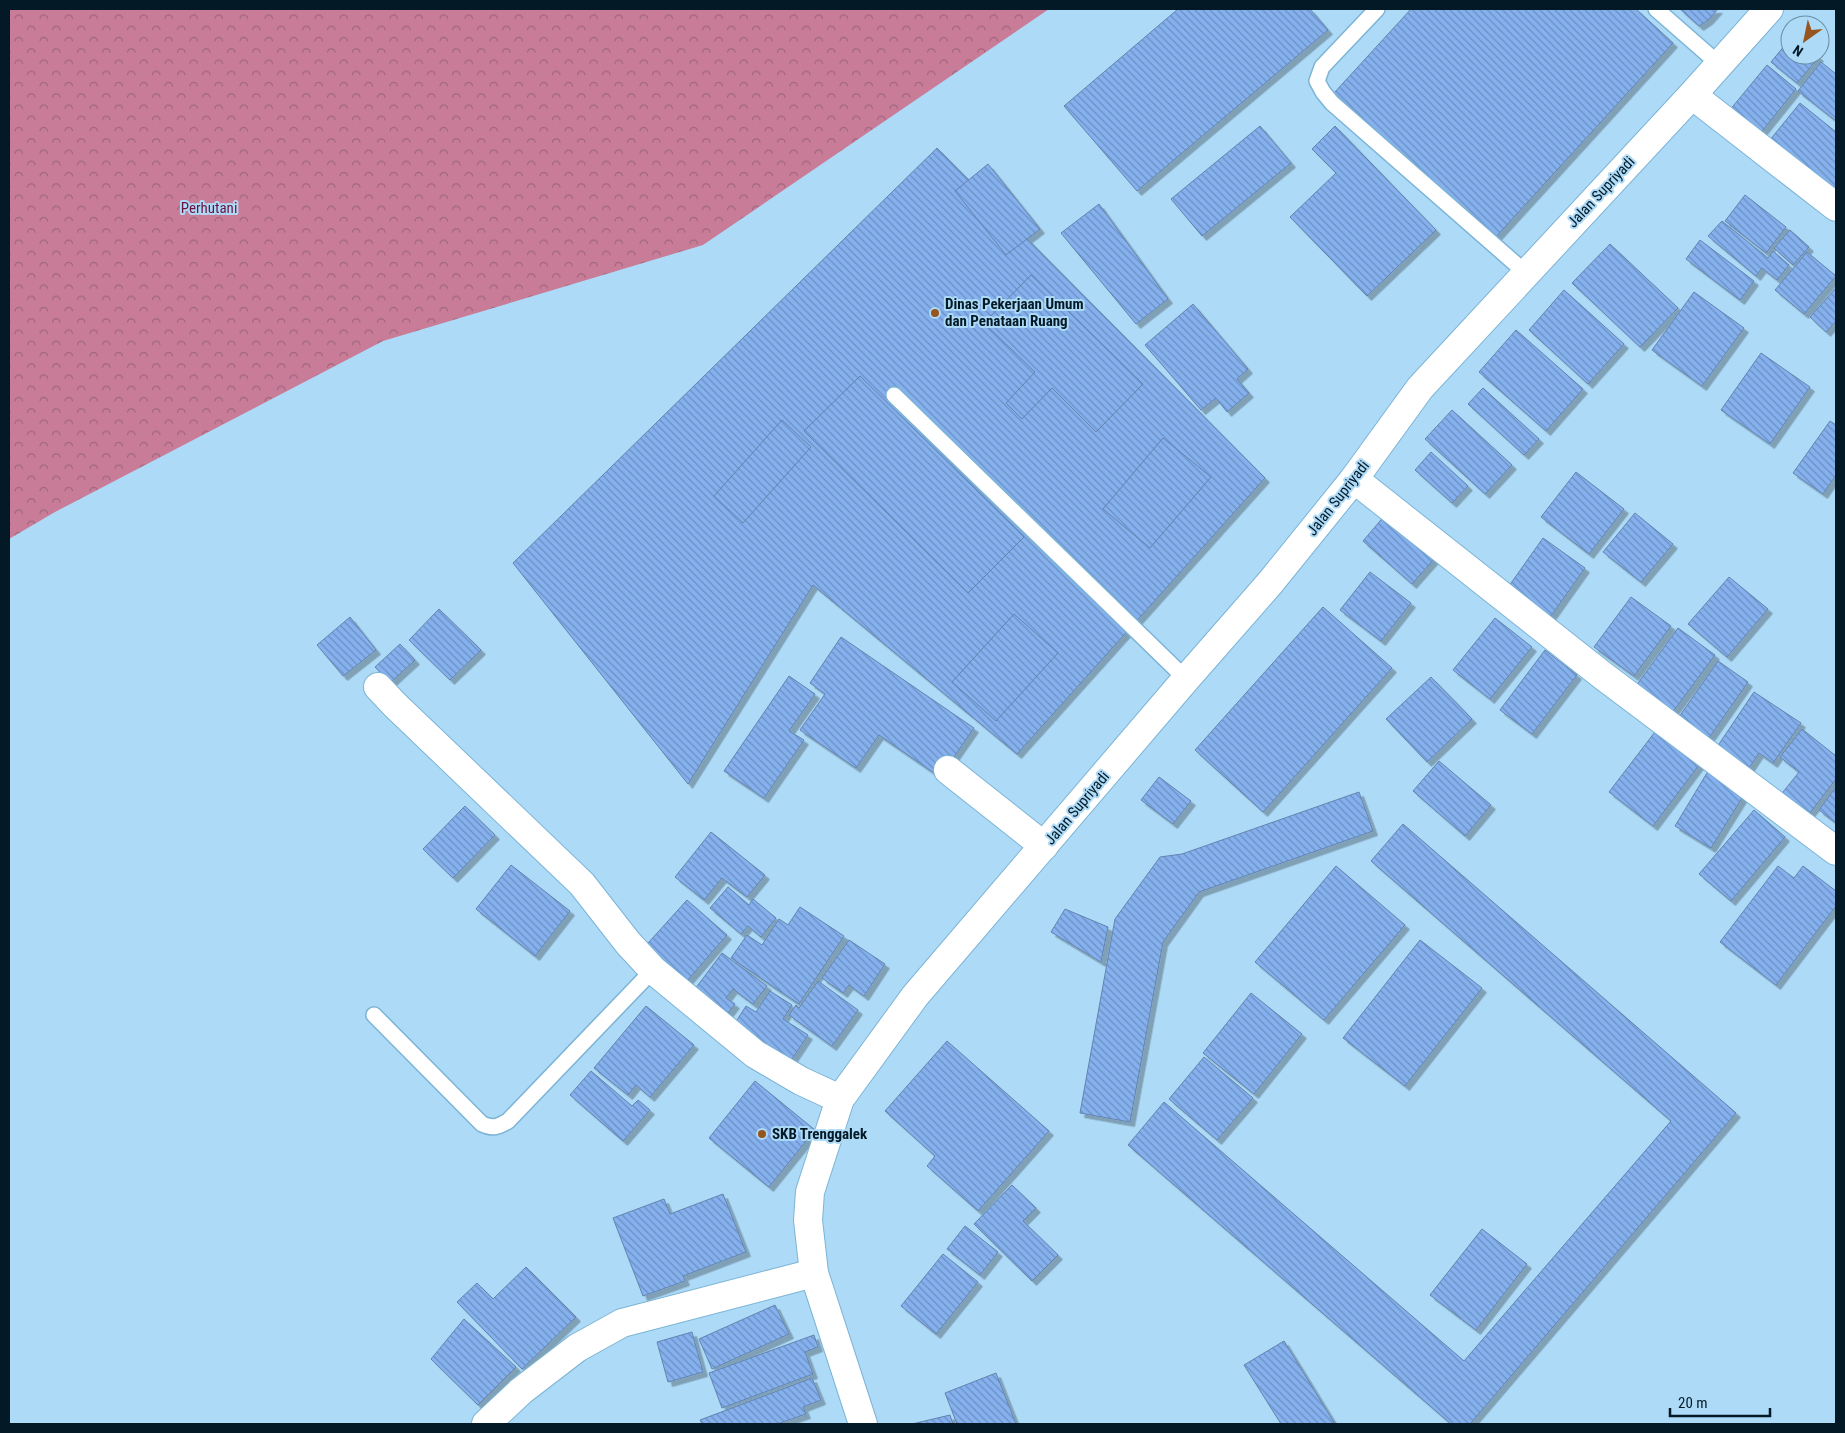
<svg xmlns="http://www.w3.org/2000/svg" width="1845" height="1433" font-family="'Roboto Condensed',sans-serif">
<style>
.forest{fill:url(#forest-crowns)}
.building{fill:url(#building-back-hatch);stroke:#6383af;filter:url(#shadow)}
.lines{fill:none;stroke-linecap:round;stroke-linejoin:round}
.lane-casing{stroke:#7cb4d6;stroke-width:18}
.street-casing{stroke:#7cb4d6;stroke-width:30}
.secondary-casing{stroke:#7cb4d6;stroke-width:30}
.lane{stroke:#fff;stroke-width:15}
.street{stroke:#fff;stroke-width:28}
.secondary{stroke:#fff;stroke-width:28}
.poi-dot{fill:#96551f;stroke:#addaf7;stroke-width:2}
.labels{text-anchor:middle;stroke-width:4;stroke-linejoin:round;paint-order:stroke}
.street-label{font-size:15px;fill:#031926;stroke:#addaf7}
.park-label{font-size:15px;fill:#6d113e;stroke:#addaf7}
.poi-label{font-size:15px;font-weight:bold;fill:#031926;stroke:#addaf7;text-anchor:start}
</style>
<defs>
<pattern id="forest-crowns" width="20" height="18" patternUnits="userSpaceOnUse" patternTransform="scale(1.25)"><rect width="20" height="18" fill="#c87c98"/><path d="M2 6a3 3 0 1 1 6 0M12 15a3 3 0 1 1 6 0" fill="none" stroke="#a0657c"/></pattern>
<pattern id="building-back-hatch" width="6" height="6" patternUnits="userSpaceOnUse" patternTransform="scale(1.25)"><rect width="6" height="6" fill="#85b1ee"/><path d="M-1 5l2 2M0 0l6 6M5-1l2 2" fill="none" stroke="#6b8fc1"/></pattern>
<filter id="shadow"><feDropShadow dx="4.5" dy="4.5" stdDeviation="0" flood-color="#0004"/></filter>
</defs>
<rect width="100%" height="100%" fill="#addaf7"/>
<polygon class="forest" points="9,9 1049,9 703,245 383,341 55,512 9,539"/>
<g class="building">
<polygon points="1178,9 1310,9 1328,30 1137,191 1064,106"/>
<polygon points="1411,9 1636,9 1673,43 1494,239 1334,93"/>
<polygon points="1680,9 1718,9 1708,20 1699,26"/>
<polygon points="1790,39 1790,55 1817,55 1819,57 1797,83 1771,62"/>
<polygon points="1821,62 1836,74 1836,121 1798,91"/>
<polygon points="1767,65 1796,89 1759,135 1729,111"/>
<polygon points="1800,103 1836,132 1836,203 1765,146"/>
<polygon points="1260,126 1291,163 1202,236 1171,199"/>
<polygon points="1335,126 1436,230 1367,296 1290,217 1336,173 1312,149"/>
<polygon points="937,148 1265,478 1017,754 813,585 688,784 513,563"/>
<polygon points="988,164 1040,229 1006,255 955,191"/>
<polygon points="1745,195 1786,227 1766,253 1725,221"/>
<polygon points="1099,204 1168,299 1136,324 1061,233"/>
<polygon points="1722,221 1768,258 1773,251 1789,265 1777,280 1762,268 1756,276 1708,236"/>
<polygon points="1790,230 1809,247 1793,265 1774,248"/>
<polygon points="1700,240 1754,281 1740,300 1686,259"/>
<polygon points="1610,244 1678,308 1640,347 1572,283"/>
<polygon points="1807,252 1836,276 1804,314 1775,290"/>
<polygon points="1031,275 1143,384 1096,432 1052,388 1022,419 1006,403 1035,372 984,323"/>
<polygon points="1836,288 1836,321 1826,332 1810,317"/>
<polygon points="1564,290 1624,344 1588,384 1529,330"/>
<polygon points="1694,292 1744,328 1702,386 1652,350"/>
<polygon points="1193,304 1248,369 1237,379 1249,393 1227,412 1216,398 1201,410 1145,345"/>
<polygon points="1516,330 1583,389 1546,431 1479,372"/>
<polygon points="1761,353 1810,387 1770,444 1721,410"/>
<polygon points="860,376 1024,537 968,593 804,431"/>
<polygon points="1483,388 1539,439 1524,455 1468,404"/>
<polygon points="1452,410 1512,465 1485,494 1425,439"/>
<polygon points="782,420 811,447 743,523 714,496"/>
<polygon points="1830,421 1836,425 1836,475 1823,494 1793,473"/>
<polygon points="1163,438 1211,477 1150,548 1103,509"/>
<polygon points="1431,452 1468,486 1452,503 1415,470"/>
<polygon points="1576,472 1624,509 1589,554 1541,517"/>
<polygon points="1635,513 1673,544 1641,582 1603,552"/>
<polygon points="1386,514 1435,558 1412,584 1363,541"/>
<polygon points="1543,538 1585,568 1546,623 1504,593"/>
<polygon points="1370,572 1411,603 1381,641 1340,610"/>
<polygon points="1729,577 1768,609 1727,657 1688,624"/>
<polygon points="1631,597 1671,626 1634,676 1594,647"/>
<polygon points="1323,607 1392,668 1263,812 1195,750"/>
<polygon points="439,609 481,650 450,680 409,640"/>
<polygon points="1014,614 1058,653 996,721 952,682"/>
<polygon points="350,617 376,650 343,676 317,645"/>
<polygon points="1495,618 1532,647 1490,699 1453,670"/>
<polygon points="1678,628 1715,655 1672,713 1636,686"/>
<polygon points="841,637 974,728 940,777 879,735 856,768 800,730 825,694 810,683"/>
<polygon points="400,644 415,660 390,683 375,667"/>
<polygon points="1545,650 1577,675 1532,734 1500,710"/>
<polygon points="1718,661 1748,682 1709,738 1679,717"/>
<polygon points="789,676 815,694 789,731 804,740 764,798 724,771"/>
<polygon points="1431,677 1472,719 1427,762 1386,719"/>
<polygon points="1754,692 1801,723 1773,763 1759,753 1749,768 1717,747"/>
<polygon points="1658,728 1702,761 1653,826 1609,792"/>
<polygon points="1802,729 1836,756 1836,779 1806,818 1779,797 1799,772 1780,757"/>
<polygon points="1439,761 1491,805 1465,836 1413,791"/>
<polygon points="1710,768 1747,790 1711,848 1675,826"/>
<polygon points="1159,777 1191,801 1173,824 1141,800"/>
<polygon points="1836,787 1836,823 1819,810"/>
<polygon points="1359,792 1373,831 1199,892 1163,942 1130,1122 1080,1113 1115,919 1160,857 1182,854"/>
<polygon points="465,806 495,835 453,878 423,849"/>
<polygon points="1754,810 1785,837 1731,901 1699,874"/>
<polygon points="1403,824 1736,1113 1470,1424 1451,1424 1128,1145 1164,1102 1464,1361 1671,1121 1371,861"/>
<polygon points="711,832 765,875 747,897 722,878 704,900 675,877"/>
<polygon points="511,865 570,911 535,956 476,909"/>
<polygon points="1336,866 1405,925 1324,1020 1255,962"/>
<polygon points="1778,866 1794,878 1803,866 1836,891 1836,906 1776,985 1720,942"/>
<polygon points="728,887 749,905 753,899 776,918 761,937 748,926 741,934 710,908"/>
<polygon points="687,900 727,935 680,989 639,953"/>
<polygon points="800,907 844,936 799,1004 731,958 747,935 762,945 779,919 788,925"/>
<polygon points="1065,909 1108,927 1101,962 1051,932"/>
<polygon points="849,940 885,964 864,996 849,985 843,993 822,978"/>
<polygon points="1420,940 1482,988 1405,1086 1343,1038"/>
<polygon points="722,953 767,986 753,1004 733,989 726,998 735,1004 721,1022 689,997"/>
<polygon points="818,981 858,1010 832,1046 789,1015 796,1005 799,1008"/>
<polygon points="770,991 792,1005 783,1019 808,1035 786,1068 730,1031 746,1006 756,1012"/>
<polygon points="1251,993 1302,1034 1254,1094 1203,1053"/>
<polygon points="646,1006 694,1045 650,1097 636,1085 628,1095 594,1068"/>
<polygon points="947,1041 1049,1131 978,1211 927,1166 935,1156 885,1111"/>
<polygon points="1204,1057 1253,1098 1217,1140 1169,1099"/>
<polygon points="591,1071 632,1106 638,1100 650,1110 623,1141 570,1095"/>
<polygon points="755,1081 815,1130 769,1187 709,1138"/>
<polygon points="1012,1185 1036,1208 1023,1221 1058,1255 1032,1281 974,1224"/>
<polygon points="723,1194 746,1252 683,1276 685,1281 643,1296 613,1218 664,1199 670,1214"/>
<polygon points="965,1226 998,1252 980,1275 947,1249"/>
<polygon points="1482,1229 1527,1264 1476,1330 1430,1295"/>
<polygon points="943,1254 978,1282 936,1334 901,1306"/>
<polygon points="526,1267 576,1317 522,1369 457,1302 477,1283 493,1299"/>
<polygon points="775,1305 789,1334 712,1369 699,1339"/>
<polygon points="464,1319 516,1367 478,1405 431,1359"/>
<polygon points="692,1332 703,1372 668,1382 657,1342"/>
<polygon points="814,1335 818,1347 805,1352 813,1374 722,1408 709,1373"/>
<polygon points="1284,1341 1335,1424 1281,1424 1244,1365"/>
<polygon points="996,1373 1016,1424 957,1424 945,1393"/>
<polygon points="812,1378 821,1400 803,1407 806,1414 777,1424 702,1424 700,1420"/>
<polygon points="950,1415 953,1424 912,1424"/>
</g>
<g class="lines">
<defs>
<g id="lane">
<polyline points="1377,9 1322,67 1317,81 1323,92 1332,103 1526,273"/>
<polyline points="1656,9 1720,65"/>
<polyline points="894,395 1186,679"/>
<path d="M374,1015L482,1124C493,1129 498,1127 508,1121L653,970"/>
</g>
<g id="street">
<polyline points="1692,95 1836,207"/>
<polyline points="1354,479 1602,675 1836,851"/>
<polyline points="378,687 395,705 582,884 628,943 653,970 755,1054 801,1081 840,1099"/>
<polyline points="948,770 1044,846"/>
<polyline points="486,1424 521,1391 577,1348 622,1323 814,1273"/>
</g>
<polyline id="secondary" points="863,1424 814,1273 808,1220 810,1192 840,1099 915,996 1186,679 1270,583 1354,479 1420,388 1692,95 1769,9"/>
</defs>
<use href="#lane" class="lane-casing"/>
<use href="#street" class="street-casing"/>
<use href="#secondary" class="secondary-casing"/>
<use href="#lane" class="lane"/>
<use href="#street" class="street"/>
<use href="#secondary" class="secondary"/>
</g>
<g class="poi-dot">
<circle cx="935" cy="313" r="5"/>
<circle cx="762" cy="1134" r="5"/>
</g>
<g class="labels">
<g class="street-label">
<text transform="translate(1601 192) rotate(-47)" y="5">Jalan Supriyadi</text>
<text transform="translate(1338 498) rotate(-52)" y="5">Jalan Supriyadi</text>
<text transform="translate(1077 808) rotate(-50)" y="5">Jalan Supriyadi</text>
</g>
<g class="park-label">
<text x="209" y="213">Perhutani</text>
</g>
<g class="poi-label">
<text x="945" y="309">Dinas Pekerjaan Umum<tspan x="945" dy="17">dan Penataan Ruang</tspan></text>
<text x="772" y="1139">SKB Trenggalek</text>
</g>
</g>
<rect width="1845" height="1433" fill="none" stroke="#031926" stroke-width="20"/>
<g transform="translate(1805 40) rotate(213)"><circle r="24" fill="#addaf7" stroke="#698da3"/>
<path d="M0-4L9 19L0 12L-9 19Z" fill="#96551f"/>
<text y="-8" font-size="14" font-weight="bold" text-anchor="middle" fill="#031926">N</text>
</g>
<path d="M1670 1408v8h100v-8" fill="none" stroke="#031926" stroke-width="2.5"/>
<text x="1678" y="1408" font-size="15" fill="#031926" stroke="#addaf7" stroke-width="4" paint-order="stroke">20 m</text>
</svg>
